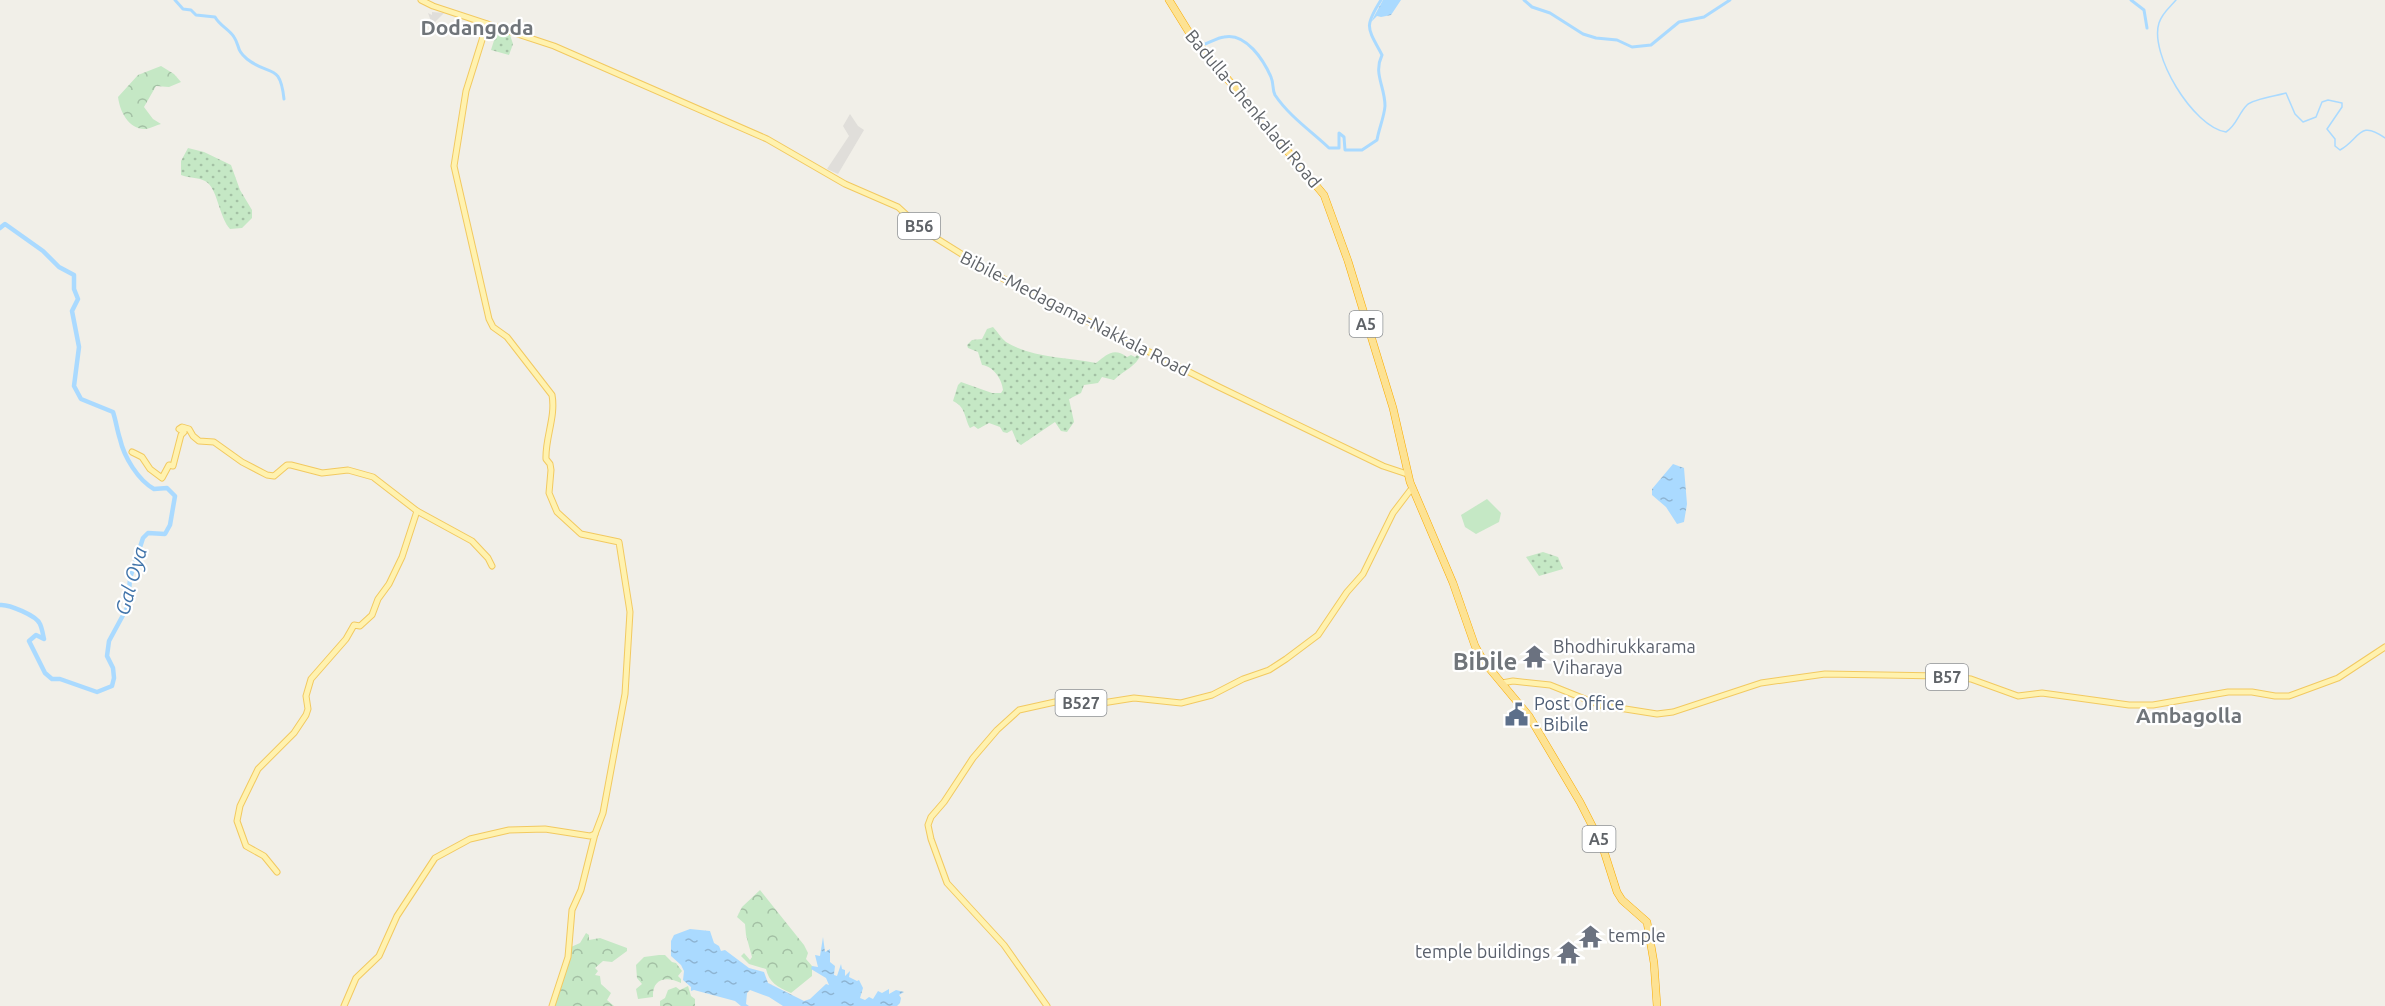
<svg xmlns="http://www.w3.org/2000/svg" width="2385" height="1006" font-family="Ubuntu,sans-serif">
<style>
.industrial{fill:#e0deda}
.green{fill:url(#green-dots)}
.forest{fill:url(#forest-crowns)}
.pitch{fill:#c5e8c5}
.water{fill:url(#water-ripples)}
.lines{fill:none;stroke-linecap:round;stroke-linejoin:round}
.stream{stroke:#aadaff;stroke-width:1.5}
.canal{stroke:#aadaff;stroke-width:3}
.river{stroke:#aadaff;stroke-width:4.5}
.major-casing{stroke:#f2c960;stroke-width:7}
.highway-casing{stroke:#f9ab00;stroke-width:8}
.major{stroke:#fff2af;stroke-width:5}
.highway{stroke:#fde293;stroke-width:7}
.labels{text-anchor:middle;stroke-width:4.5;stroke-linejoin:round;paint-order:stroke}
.shield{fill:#fff;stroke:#8f9295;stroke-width:1.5}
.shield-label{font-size:16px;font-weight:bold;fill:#5f6368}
.street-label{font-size:18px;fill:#5f6368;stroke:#fff}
.worship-label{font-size:18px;fill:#5b616d;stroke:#fff;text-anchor:start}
.service-label{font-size:18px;fill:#4e5e75;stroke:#fff;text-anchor:start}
.water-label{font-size:20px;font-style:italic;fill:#4174aa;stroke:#fff}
.quarter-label{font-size:21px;font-weight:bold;fill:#70757a;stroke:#fff}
.district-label{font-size:24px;font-weight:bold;fill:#70757a;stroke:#fff}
</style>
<defs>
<pattern id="green-dots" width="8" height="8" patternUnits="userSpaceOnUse" patternTransform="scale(1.5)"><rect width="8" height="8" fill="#c5e8c5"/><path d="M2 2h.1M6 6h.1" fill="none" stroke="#a3c0a4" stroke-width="1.8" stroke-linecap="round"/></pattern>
<pattern id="forest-crowns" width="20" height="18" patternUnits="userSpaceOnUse" patternTransform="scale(1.5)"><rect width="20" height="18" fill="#c5e8c5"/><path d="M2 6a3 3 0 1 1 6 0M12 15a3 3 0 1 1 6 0" fill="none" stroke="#a3c0a4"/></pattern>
<pattern id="water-ripples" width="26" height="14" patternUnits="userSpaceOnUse" patternTransform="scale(1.5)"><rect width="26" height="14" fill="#aadaff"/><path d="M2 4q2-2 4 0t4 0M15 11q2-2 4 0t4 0" fill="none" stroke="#8eb4d2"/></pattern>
</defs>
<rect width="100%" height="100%" fill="#f1efe8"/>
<g class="industrial">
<polygon points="432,12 444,13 435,22 435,28 432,30 430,29 432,24 428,13 432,15"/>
<polygon points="850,114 858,126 864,130 838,174 827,169 849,136 843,126"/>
</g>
<g class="green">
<polygon points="497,31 510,35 513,44 509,55 491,50"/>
<path d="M188,148L204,152L231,165L240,190L252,210V218L242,228L230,229C218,215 218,188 205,181C197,177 189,178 181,175V161Z"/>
<path d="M993,327C998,332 1001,338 1006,342C1032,358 1066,357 1096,363C1107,355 1113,347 1127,357L1131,355L1135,357L1139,353L1141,354C1136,367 1124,370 1114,380L1102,377L1098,383L1084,385L1081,393L1069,399L1074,422L1067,432L1061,431L1055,422L1021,445L1017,442L1012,430L1007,433L1003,432L1000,427L989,423L978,429L974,426L970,428C964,417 966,407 953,401L958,385L961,382L992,393H1001L1003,390C1002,379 993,366 982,365L978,352L968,348L967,345L972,340L982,339L987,329Z"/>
<polygon points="1543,552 1558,557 1563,569 1539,576 1526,557"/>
</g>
<g class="forest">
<path d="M161,66L174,74L181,82L169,87L156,86L144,107L153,119L161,124C157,125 151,128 146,129C129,130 120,112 118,97L138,75Z"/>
<path d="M760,890L804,945L808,953L806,959L812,966V976L791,993C777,987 769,982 766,969L749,964L741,956L744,953L750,960L752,957L746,935L745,924L737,917L742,907Z"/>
<polygon points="586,933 589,935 589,940 600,938 627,948 627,951 612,962 603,961 595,968 598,971 595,975 600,976 601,984 611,993 607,1000 614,1006 553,1006 571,947 580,943"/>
<path d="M659,955H665L672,962L676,963L682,971L678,976L681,979V983C667,976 652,978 653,997L638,999L636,989L642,984L637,978L636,965L644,957Z"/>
<polygon points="688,986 691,996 695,999 695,1006 660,1006 660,1001 665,998 668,990 676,987 680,990"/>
</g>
<polygon class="pitch" points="1487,499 1501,513 1499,522 1476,534 1465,527 1461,515"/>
<g class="water">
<polygon points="1383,0 1401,0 1391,15 1381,17 1377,16 1371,22"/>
<polygon points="1673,464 1684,468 1687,504 1684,522 1677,524 1666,507 1652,495 1652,489"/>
<polygon points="690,929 710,931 714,943 719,946 721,951 725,950 749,968 764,972 768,983 804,1001 810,999 826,984 829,985 826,978 811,969 812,966 818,967 815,955 820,956 823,937 825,952 830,949 830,962 835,966 834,975 837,976 841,964 842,969 845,970 845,976 850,971 849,977 857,981 859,980 863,988 860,998 865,1000 869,997 873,999 878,991 882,993 889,989 889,994 896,990 904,992 899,995 901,998 900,1003 897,1006 783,1006 769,997 750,990 747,993 746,1004 749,1006 741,1006 735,1001 694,990 691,991 691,987 683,980 684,971 681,965 671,956 671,941 674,935"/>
</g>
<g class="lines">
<path class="stream" d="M2176,0C2170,7 2162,13 2159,23C2149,54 2193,127 2226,132C2237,125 2238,114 2247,105C2253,99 2276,96 2286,93L2295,114L2303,122L2316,117L2322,102L2328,100L2342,103V107L2327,129L2335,139V146L2340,150C2360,139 2359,119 2385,138"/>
<g class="canal">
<path d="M175,0L183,9L191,10L196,15L215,17C220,26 229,29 234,37C240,46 236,50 247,59C270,77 280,62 284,99"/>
<polyline points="1524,0 1532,7 1550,13 1583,34 1596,38 1617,40 1632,47 1651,45 1679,22 1704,17 1730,0"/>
<polyline points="2131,0 2144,10 2147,28"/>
<path d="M1202,45C1210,43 1216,38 1224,37C1246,32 1264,61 1271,77C1274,84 1272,89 1275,95C1289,116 1311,131 1329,148H1339V133L1344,137L1345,150H1362L1377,140C1379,128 1384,118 1385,106C1385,86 1373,74 1382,55C1367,27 1364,27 1381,0"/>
</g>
<path class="river" d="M0,228L5,224L43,251L59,267L74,275V289L78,299L72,311L79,347L74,386L81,399L113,412C116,421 117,430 120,439C124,457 138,480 154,489L167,488L175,496L170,525L165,534L148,533L143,538L130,578L128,606L109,641L107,656L113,668L114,678L112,686L97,692L60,679H52L45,673L29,641L36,635L44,639C43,635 42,628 40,624C37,616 9,604 0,605"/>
<defs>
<g id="major">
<polyline points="421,0 433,6 554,46 767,139 845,184 898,207 923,230 992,273 1219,387 1383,466 1407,474"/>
<path d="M487,24L466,91L454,166L489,319L493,327L507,337L552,395C556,417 545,438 546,459L550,464L551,470L549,493L557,512L581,534L619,542L630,612L625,694L603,813L595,834L581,890L572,910L568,957L552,1006"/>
<polyline points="132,452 142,457 150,469 162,478 169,465 173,466 181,435 184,432 179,429 182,427 189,429 193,436 199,441 214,442 242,462 267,475 274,476 287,465 291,465 322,473 348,470 373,477 417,511 472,541 488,558 492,566"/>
<polyline points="1502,683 1513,681 1550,685 1600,705 1657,714 1673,712 1761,683 1825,674 1941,676 1971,679 2018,696 2042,693 2129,705 2153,705 2228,692 2252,692 2275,696 2289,696 2338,678 2385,647"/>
<polyline points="277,872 264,856 246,846 237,821 240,806 258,769 294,733 306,715 308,709 306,696 311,679 346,639 354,625 360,626 372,615 378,599 389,584 402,557 417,511"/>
<polyline points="344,1006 356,978 379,956 397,916 435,858 470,839 509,830 545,829 590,836 595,834"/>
<polyline points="1047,1006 1004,945 947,883 931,839 928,825 931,817 944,802 973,758 997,730 1019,710 1055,702 1096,704 1134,698 1181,703 1212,695 1243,679 1269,670 1286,659 1318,635 1347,592 1363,574 1393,513 1412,488"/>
</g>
<polyline id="highway" points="1169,0 1190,34 1324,195 1348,261 1393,408 1410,482 1453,583 1475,646 1484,662 1529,716 1580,802 1602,845 1617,892 1622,900 1647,922 1654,963 1657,1006"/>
</defs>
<use href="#major" class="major-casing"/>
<use href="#highway" class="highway-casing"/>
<use href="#major" class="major"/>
<use href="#highway" class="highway"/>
</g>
<defs>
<symbol id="temple-bare" viewBox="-9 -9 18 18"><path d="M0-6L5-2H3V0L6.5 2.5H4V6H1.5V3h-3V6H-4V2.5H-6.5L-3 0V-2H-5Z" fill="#6b7280" stroke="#fff" stroke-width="2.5" paint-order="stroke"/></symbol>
<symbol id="civic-bare" viewBox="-9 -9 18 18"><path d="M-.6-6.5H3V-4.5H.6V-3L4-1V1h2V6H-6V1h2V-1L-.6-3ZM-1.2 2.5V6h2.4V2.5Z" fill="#5c6f8a" stroke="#fff" stroke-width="2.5" paint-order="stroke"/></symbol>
</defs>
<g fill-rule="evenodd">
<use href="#temple-bare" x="1518" y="640" width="33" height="33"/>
<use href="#civic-bare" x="1500" y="698" width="33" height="33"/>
<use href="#temple-bare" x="1574" y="920" width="33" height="33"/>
<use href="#temple-bare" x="1552" y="936" width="33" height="33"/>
</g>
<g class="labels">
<g class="shield">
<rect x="898" y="213" width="42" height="26" rx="4.5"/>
<rect x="1349.5" y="311" width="33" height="26" rx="4.5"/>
<rect x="1926" y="664" width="42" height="26" rx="4.5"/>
<rect x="1055.5" y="690" width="51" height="26" rx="4.5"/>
<rect x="1582.5" y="826" width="33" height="26" rx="4.5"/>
</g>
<g class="shield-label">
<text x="919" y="232">B56</text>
<text x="1366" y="330">A5</text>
<text x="1947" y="683">B57</text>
<text x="1081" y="709">B527</text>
<text x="1599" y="845">A5</text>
</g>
<g class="street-label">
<text transform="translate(1253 109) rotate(50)" y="6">Badulla-Chenkaladi Road</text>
<text transform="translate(1075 314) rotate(27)" y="6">Bibile-Medagama-Nakkala Road</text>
</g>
<g class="worship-label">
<text x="1553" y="653">Bhodhirukkarama<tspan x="1553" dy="21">Viharaya</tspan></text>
<text x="1608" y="942">temple</text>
<text x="1550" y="958" text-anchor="end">temple buildings</text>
</g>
<g class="service-label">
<text x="1534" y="710">Post Office<tspan x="1534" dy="21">- Bibile</tspan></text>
</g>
<g class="water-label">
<text transform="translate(131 581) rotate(-74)" y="7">Gal Oya</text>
</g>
<g class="quarter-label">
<text x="477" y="35">Dodangoda</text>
<text x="2189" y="723">Ambagolla</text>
</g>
<g class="district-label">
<text x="1485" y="670">Bibile</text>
</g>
</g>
</svg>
